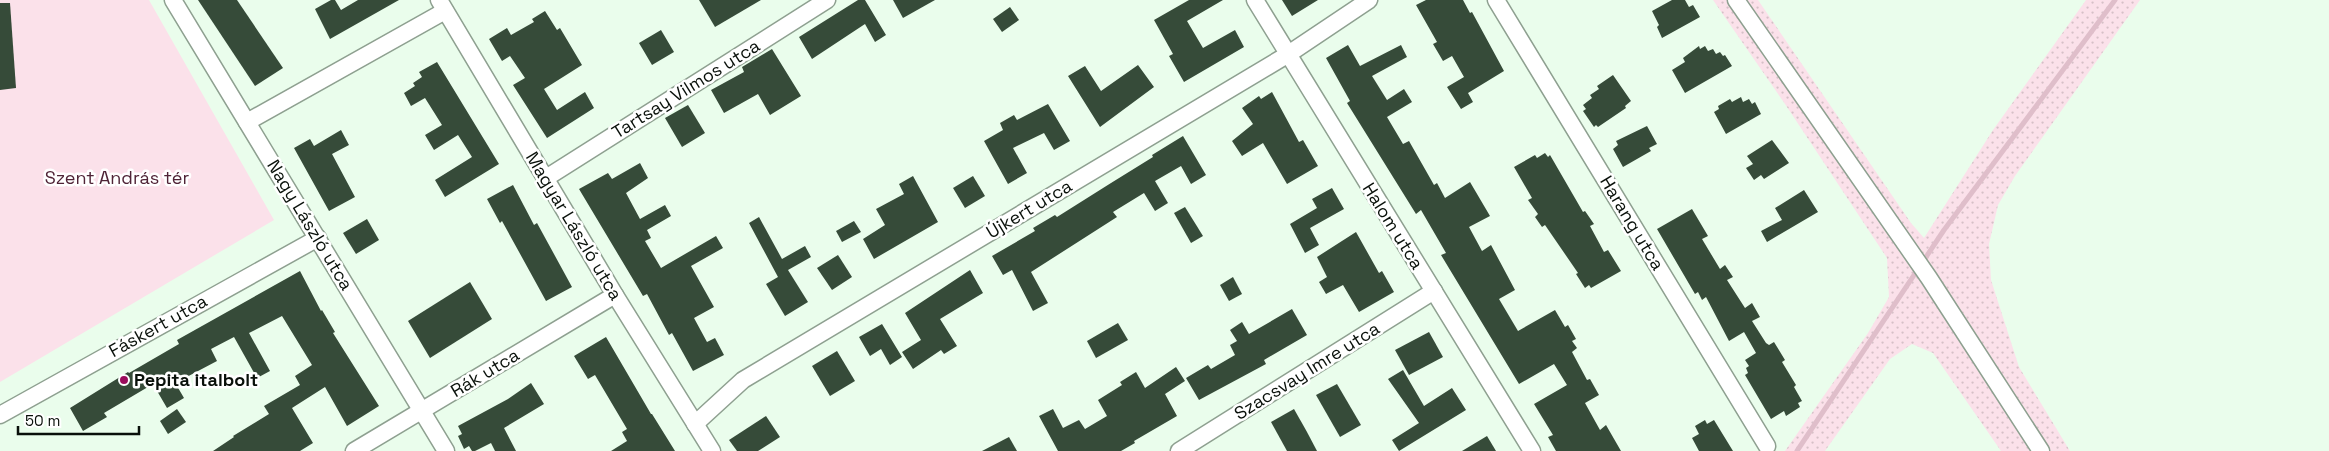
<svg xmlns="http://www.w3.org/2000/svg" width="2329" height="451" font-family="'Space Grotesk',sans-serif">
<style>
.grass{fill:url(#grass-dots)}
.park{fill:#fbe1ea}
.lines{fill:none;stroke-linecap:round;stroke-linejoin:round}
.stream{stroke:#dfbeca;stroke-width:5}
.building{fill:#364b39}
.minor-casing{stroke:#8ea090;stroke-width:19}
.minor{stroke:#fff;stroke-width:16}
.poi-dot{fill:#9b0c5c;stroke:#fff;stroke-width:2}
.labels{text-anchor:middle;stroke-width:5;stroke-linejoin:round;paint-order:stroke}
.street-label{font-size:18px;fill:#09100a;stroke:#fff}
.park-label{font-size:18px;fill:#4f2336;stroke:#fff}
.poi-label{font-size:18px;font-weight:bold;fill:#09100a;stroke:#fff;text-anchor:start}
</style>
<defs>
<pattern id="grass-dots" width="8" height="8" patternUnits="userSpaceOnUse" patternTransform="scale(1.25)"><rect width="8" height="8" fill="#fbe1ea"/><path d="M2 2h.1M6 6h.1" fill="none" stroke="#d6c0c7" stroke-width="1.8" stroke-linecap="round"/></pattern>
</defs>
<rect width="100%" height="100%" fill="#eafdec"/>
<polygon class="grass" points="1713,0 1758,0 1911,223 1924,238 1993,130 2086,0 2140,0 2015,176 1998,205 1989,244 1991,280 2019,367 2070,451 2001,451 1933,353 1912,344 1890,359 1825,451 1785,451 1868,333 1889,297 1887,258 1785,104"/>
<polygon class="park" points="0,0 149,0 274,220 0,382"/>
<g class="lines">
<polyline class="stream" points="1797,451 1944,230 2115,0"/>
</g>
<g class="building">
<polygon points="198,0 237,0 283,68 255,86"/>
<polygon points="331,0 335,0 341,10 358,0 399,0 330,39 315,9"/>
<polygon points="699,0 761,0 715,27"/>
<polygon points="858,0 865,0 886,35 875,42 865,24 812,59 799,37"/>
<polygon points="893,0 935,0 903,18"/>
<polygon points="1189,0 1223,0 1187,21 1203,48 1235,30 1244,47 1184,82 1169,56 1173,54 1154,20"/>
<polygon points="1282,0 1318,0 1292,16"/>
<polygon points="1426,0 1463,0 1470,13 1472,12 1504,71 1468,93 1473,102 1461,109 1447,87 1464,77 1452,56 1443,61 1433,44 1437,42 1416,5"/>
<polygon points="1672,0 1685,0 1689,7 1693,5 1700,17 1662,38 1657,27 1659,25 1652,11"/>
<polygon points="0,3 10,3 16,88 0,90"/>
<polygon points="1010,7 1019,20 1002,32 993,19"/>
<polygon points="545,11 557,30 560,28 582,65 544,89 557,110 585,92 594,108 547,138 513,85 525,78 510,56 502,61 489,39 507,28 511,35 534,22 532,19"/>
<polygon points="661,30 674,52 652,65 639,43"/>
<polygon points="1348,45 1360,66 1401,45 1407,57 1372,76 1387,100 1404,89 1412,102 1387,117 1403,144 1409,141 1434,185 1437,183 1445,198 1470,182 1490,216 1469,227 1482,251 1491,245 1515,290 1499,299 1518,331 1555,310 1565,327 1568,325 1576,339 1572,341 1577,348 1572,352 1587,380 1590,379 1599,395 1585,403 1600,430 1606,425 1621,451 1556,451 1548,437 1553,435 1534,404 1567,385 1554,364 1519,384 1441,255 1446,253 1421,210 1416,214 1347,103 1350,101 1326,58"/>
<polygon points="1699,46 1700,49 1705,46 1708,51 1713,49 1716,54 1720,52 1723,56 1725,55 1732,66 1685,93 1672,70 1685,62 1683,58"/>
<polygon points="772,49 801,96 770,115 758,94 724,113 711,90 744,72 742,67"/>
<polygon points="437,62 499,164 445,197 435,180 472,157 458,135 434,150 425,135 442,125 425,98 411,106 404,93 415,86 413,83 422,77 419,72"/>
<polygon points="1138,65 1154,87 1100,127 1068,76 1085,66 1101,91"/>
<polygon points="1613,75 1631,101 1625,106 1626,108 1598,127 1596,125 1594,127 1583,111 1586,109 1583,105 1592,98 1590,95 1599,89 1597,86"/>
<polygon points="1272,92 1299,142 1303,140 1318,166 1287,184 1263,143 1242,156 1232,141 1253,124 1242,108 1259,96 1261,99"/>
<polygon points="1741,97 1743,102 1749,99 1752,104 1755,102 1761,114 1726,134 1714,112 1719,109 1718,106 1730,99 1732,102"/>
<polygon points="1048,104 1070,141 1054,150 1044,133 1013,148 1027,173 1008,184 984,141 1003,130 1000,123 1014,115 1017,120"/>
<polygon points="688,105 705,133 682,147 665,118"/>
<polygon points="1647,126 1657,144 1649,148 1651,151 1623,167 1613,149 1618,145 1616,141"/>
<polygon points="341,130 349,145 332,154 355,197 329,211 294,148 310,139 314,146"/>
<polygon points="1183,136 1206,175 1191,184 1181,166 1155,181 1168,203 1155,211 1144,193 1113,212 1117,217 1031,272 1048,303 1033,311 1012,270 1003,275 992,256 1035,231 1033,228 1055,215 1057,217 1111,183 1153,157 1152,155"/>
<polygon points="1772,140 1789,163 1764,179 1761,175 1754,180 1746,168 1753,164 1747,156"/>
<polygon points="1545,153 1548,157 1550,155 1583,212 1585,211 1594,224 1590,226 1604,252 1608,250 1621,271 1591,288 1589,285 1585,288 1576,274 1578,273 1545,225 1542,227 1535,217 1538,214 1528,200 1532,198 1514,167 1535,155 1537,158"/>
<polygon points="640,163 648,178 626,193 640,219 665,205 671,216 647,230 651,238 645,241 661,268 716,236 723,248 691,266 714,307 694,318 707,342 715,338 724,355 693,371 672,333 669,335 647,294 643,296 579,189 608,173 612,179"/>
<polygon points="913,176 938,222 874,259 863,239 885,225 876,209 904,194 899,184"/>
<polygon points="973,176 985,196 965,208 953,188"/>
<polygon points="513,185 534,225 537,223 572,287 546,301 502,221 500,223 487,199"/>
<polygon points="1332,188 1344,209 1310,228 1319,245 1305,253 1290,224 1317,208 1312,199"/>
<polygon points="1804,190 1818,212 1767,242 1761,231 1782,220 1775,208"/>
<polygon points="1185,207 1203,236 1191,243 1174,213"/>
<polygon points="1692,209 1708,236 1702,239 1720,269 1725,265 1733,277 1727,280 1745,308 1752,303 1760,317 1752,321 1766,343 1769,345 1774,342 1785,360 1782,362 1796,385 1794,387 1802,401 1798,403 1800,407 1786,416 1784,411 1771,419 1745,375 1748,373 1746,368 1749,366 1745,360 1756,353 1744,332 1729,341 1706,297 1702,300 1698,292 1695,294 1657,229"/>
<polygon points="759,217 782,259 805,246 811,257 788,270 808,302 785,316 766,284 778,277 749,223"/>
<polygon points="367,219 379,240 356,254 343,233"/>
<polygon points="854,221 861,232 842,242 836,231"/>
<polygon points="1356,232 1379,273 1382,271 1394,292 1359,312 1343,285 1326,294 1319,282 1327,277 1317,257"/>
<polygon points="838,255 852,277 832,290 817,268"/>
<polygon points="970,270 983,293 940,319 957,346 944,354 941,350 913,369 902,352 921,340 905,313"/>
<polygon points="300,271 321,311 322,310 335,332 333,333 379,406 347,426 325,387 292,408 313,443 300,451 213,451 234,437 233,436 269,414 264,406 300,385 295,376 312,365 282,316 249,333 270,371 257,378 234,337 211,349 217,361 181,380 183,383 177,386 184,398 167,408 153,384 104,413 107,417 83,431 70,408 128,372 129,373 179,344 177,340"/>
<polygon points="1233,277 1242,294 1229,301 1220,285"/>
<polygon points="470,282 492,319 430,358 408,321"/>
<polygon points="1292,309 1307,335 1264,360 1266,364 1199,400 1186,378 1208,365 1211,369 1235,355 1230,345 1237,341 1230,330 1242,322 1249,334"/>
<polygon points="1118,323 1128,340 1096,358 1087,341"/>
<polygon points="882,324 902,357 890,365 881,349 870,356 859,337"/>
<polygon points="1429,332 1443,357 1409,375 1395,350"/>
<polygon points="606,337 651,414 652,414 675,451 611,451 627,441 622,432 627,429 595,375 588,379 574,356"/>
<polygon points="837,351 855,381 830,396 812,366"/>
<polygon points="1176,367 1185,381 1165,394 1177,416 1134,441 1135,443 1121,451 1058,451 1039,416 1053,409 1063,428 1079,420 1085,429 1107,416 1098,400 1122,385 1120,382 1136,372 1145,388"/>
<polygon points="1403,370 1424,406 1452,388 1466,410 1399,451 1392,440 1419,423 1388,379"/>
<polygon points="531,383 544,404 504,428 516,451 495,451 491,443 475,451 472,451 469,446 464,449 458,436 462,434 458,426 508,399"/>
<polygon points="1337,384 1361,425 1340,437 1316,395"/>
<polygon points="177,409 186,422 168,434 160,421"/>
<polygon points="1294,409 1307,432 1317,451 1287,451 1271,422"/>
<polygon points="766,416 780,437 758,451 737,451 729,440"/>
<polygon points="1705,420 1707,424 1714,420 1733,451 1699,451 1692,438 1699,434 1695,426"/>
<polygon points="1487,436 1496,451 1462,451"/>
<polygon points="1009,437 1017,451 982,451"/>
</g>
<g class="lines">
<defs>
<g id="minor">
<polyline points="173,0 446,451"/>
<polyline points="439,0 615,295 712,451"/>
<polyline points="1255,0 1532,451"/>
<polyline points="1496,0 1767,446"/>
<polyline points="1736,0 1929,278 2041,451"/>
<polyline points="247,122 445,11"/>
<polyline points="546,178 827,0"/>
<polyline points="0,415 318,238"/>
<polyline points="695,424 743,380 1287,55 1369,0"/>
<polyline points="354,451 615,295"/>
<polyline points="1179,451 1434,291"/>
</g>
</defs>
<use href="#minor" class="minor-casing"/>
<use href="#minor" class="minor"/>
</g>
<circle class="poi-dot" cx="124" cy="380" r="5"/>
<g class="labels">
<g class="street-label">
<text transform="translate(686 89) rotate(-32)" y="6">Tartsay Vilmos utca</text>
<text transform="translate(1029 209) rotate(-31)" y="6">Újkert utca</text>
<text transform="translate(1632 223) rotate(59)" y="6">Harang utca</text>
<text transform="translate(310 225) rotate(59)" y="6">Nagy László utca</text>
<text transform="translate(574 226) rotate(59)" y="6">Magyar László utca</text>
<text transform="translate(1393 226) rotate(58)" y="6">Halom utca</text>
<text transform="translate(158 326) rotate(-29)" y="6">Fáskert utca</text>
<text transform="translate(1307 371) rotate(-32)" y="6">Szacsvay Imre utca</text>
<text transform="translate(485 373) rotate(-31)" y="6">Rák utca</text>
</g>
<g class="park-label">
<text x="117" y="184">Szent András tér</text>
</g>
<g class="poi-label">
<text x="134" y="386">Pepita italbolt</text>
</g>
</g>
<path d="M18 426v8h121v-8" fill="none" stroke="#09100a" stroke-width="2.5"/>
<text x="25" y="426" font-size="15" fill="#09100a" stroke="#ffffff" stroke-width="4" paint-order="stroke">50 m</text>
</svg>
